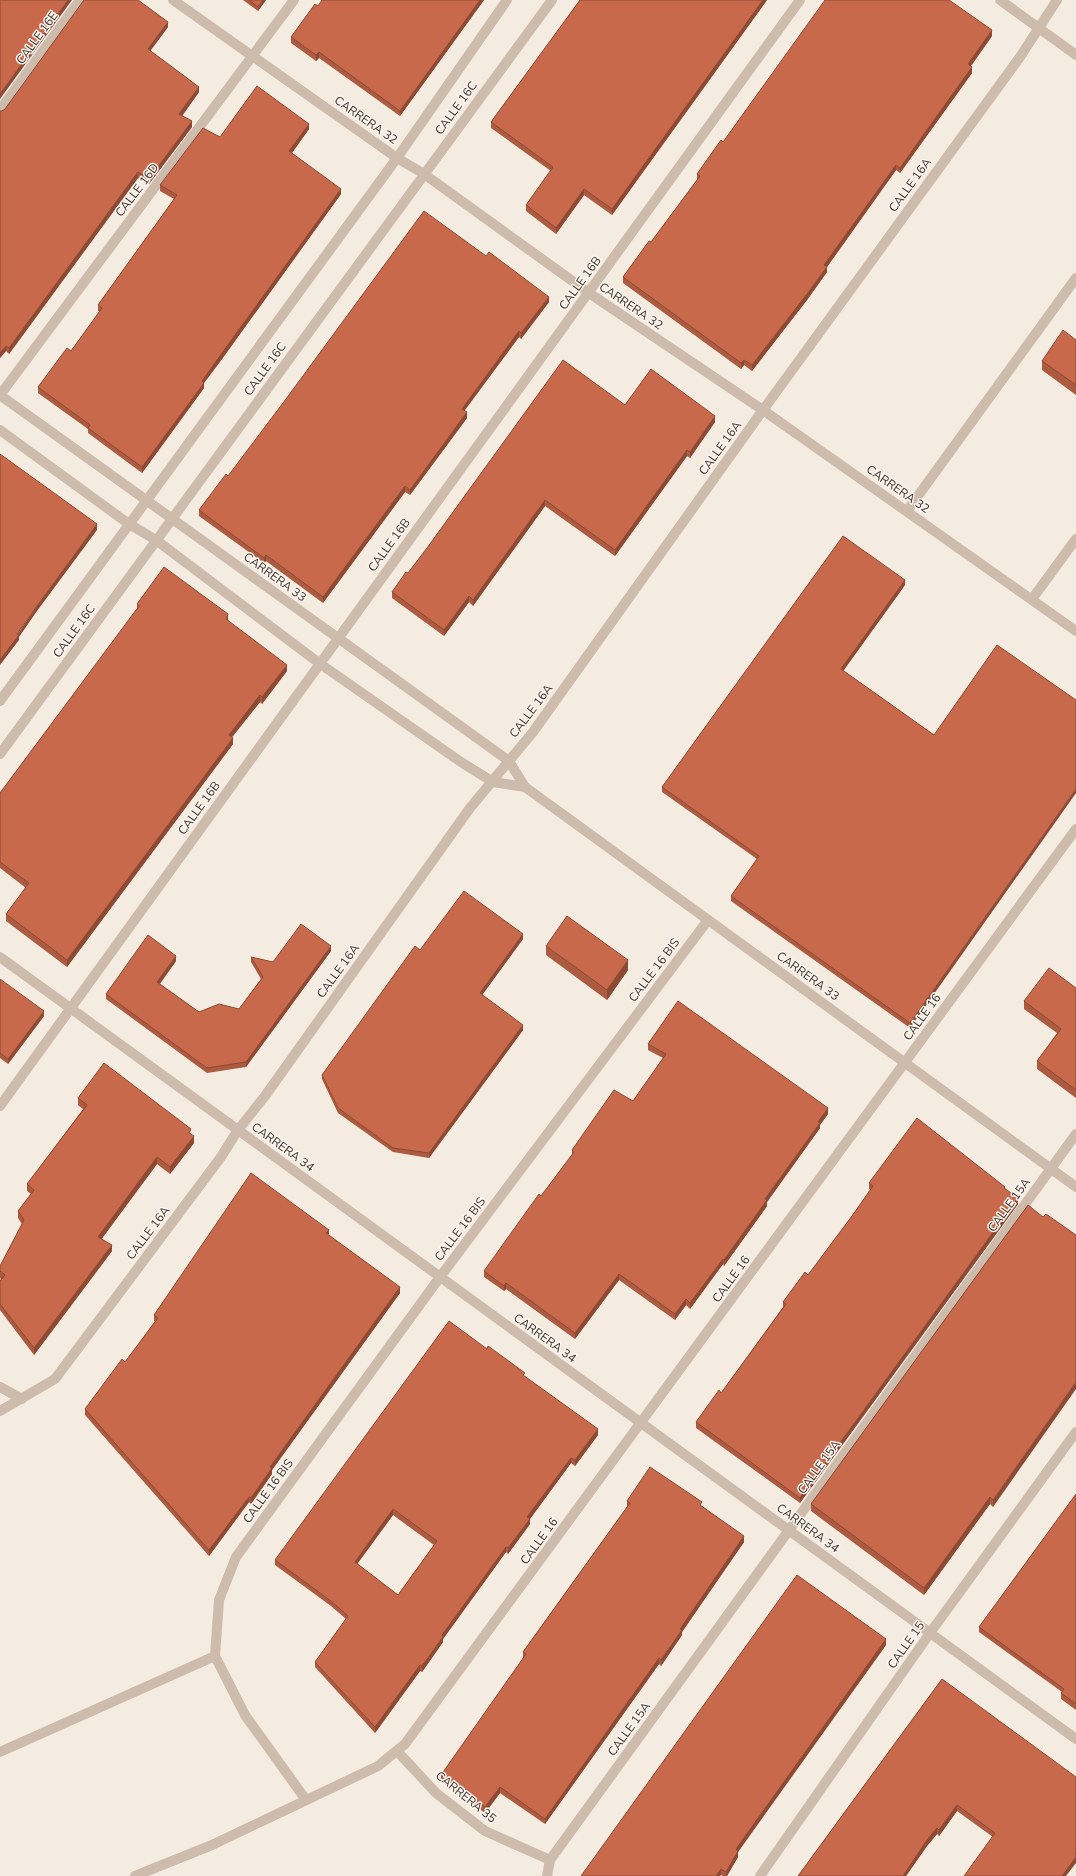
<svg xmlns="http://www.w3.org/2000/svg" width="1076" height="1876" font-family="'Nunito Sans',sans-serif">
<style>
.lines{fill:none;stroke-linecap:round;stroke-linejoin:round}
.minor{stroke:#cdbbac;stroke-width:10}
.wall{fill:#ac5a40;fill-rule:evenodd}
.shaded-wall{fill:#8c4a34}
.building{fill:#c8694b;stroke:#8c4a34;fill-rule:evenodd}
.labels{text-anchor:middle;stroke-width:3;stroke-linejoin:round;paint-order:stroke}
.street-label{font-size:12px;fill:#3b302b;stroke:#fbf5ee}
</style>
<rect width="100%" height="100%" fill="#f4ebe1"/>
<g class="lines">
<g class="minor">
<polyline points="173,0 397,158 424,174 589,293 763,410 1076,631"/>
<polyline points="294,0 0,395 509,761 525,787 1076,1187"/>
<polyline points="1000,0 1076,55"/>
<polyline points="0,110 80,0"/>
<polyline points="0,430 129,524 156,540 319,663 461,762 493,782 525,787"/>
<polyline points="907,511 1076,278"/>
<polyline points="1032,599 1076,539"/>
<polyline points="0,701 397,158 507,0"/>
<polyline points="0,754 552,0"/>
<polyline points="0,957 1076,1739"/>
<polyline points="0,1106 800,0"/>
<polyline points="0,1387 22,1399"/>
<polyline points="0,1411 55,1379 221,1157 238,1130 265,1096 470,808 533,732 763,410 1020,57 1057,0"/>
<polyline points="397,1751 436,1793 485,1831 550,1860"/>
<polyline points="0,1752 215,1656"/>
<polyline points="306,1800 245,1715 215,1656 219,1600 236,1557 440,1277 708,920"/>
<polyline points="135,1876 212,1845 378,1766 405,1744 1076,829"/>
<polyline points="547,1876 550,1860 1076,1134"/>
<polyline points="760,1876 930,1633 1076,1432"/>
</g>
</g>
<g class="wall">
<polygon points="243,0 266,0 258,11"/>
<polygon points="484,0 400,116 319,58 316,61 291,43 291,37 318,6"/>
<polygon points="580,0 767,0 612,215 584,195 556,234 526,211 526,205 551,171 491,128 491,122"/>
<polygon points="168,27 150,51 199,92 182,116 192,127 149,184 138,178 9,354 6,351 0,358 0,111 2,111"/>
<polygon points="992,36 971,66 972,73 900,173 896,170 827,267 827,272 807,300 752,371 744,365 741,369 623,283 623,277 651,242 697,180 697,174 723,142"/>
<polygon points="309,129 292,153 341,194 222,359 204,383 204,388 142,473 88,433 88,429 38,393 38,387 71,351 100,312 98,311 98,305 174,199 160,191 160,185 220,137"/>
<polygon points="549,302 521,339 519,337 464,411 467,418 410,495 405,492 323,603 266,561 264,563 199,516 199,510 228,476"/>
<polygon points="1076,340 1076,395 1042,370 1042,361"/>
<polygon points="625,405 715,422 690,458 687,456 615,556 545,506 473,606 469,602 444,636 392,598 392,592 408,573"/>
<polygon points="905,585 843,671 934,735 910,1028 731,901 731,896 757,859 662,792 662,787"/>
<polygon points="137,604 228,621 287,671 262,704 260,702 232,737 233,744 67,967 6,921 6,914 26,888 0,868 0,793 137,610"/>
<polygon points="523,939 482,995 523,1030 429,1158 393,1152 338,1113 322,1079 322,1075 420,950"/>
<polygon points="546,946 628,970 607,1000 546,955"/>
<polygon points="331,951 246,1067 207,1073 106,999 106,994 176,961 160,984 199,1012 239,1009 261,979 251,962 251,957 273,962"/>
<polygon points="0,979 44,1016 8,1064 0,1058"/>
<polygon points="1076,988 1076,1098 1037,1069 1037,1061 1057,1033 1024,1009 1024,1001"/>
<polygon points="648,1044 828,1114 820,1125 820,1128 767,1202 767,1206 724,1266 723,1264 690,1309 686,1305 675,1320 619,1280 575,1339 506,1289 504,1291 484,1277 484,1271 572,1155 572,1150 633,1101 663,1058 648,1050"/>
<polygon points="78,1098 191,1134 194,1143 170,1174 157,1164 101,1239 112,1251 34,1355 0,1310 0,1281 1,1279 0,1278 0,1266 22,1224 18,1218 18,1211 31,1194 27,1191 27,1184 83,1109 78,1105"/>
<polygon points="869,1183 1005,1189 1018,1204 800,1503 696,1428 696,1422 721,1393 783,1307 783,1302 808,1275 852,1216 870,1190 869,1189"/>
<polygon points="1028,1205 993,1507 990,1504 924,1595 811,1511 811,1504"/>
<polygon points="329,1235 400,1293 272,1470 272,1474 251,1504 249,1502 209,1556 85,1415 85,1409 125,1362 155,1321 154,1321 154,1315"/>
<path d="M525,1377L598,1435L575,1466L571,1463L530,1519V1524L508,1554L506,1552L443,1639V1642L422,1672L420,1671L375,1733L315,1667V1662L346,1619L331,1606L275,1565V1560ZM393,1515L434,1545L398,1595L357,1564Z"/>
<polygon points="1076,1494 1076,1710 1061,1699 1061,1693 1062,1692 979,1632 979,1627"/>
<polygon points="627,1501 702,1506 744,1542 682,1632 682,1635 661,1666 659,1664 545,1824 500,1793 485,1813 441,1781 441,1775 524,1658 523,1658 523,1652 627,1507"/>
<polygon points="886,1645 738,1851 738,1857 727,1876 723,1876 721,1875 581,1876"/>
<polygon points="942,1679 1066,1876 993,1837 957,1811 939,1836 937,1834 927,1846 906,1876 798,1876"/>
</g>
<g class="shaded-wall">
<polygon points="68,0 72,0 0,99 0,94"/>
<polygon points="263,0 266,0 258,11 258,7"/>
<polygon points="480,0 484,0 400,116 400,111"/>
<polygon points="763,0 767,0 612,215 612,209"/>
<polygon points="168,22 168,27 148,54 148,49"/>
<polygon points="992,30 992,36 968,70 968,64"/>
<polygon points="319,52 319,58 316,61 316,55"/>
<polygon points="972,67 972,73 900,173 900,168"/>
<polygon points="199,87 199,92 179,120 179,114"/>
<polygon points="192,121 192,127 149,184 149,179"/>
<polygon points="309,124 309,129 289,157 289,151"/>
<polygon points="896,165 896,170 827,267 827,272 807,300 752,371 752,365"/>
<polygon points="138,172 138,178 9,354 9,348"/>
<polygon points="341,189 341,194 222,359 204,383 204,388 142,473 142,467 222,353"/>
<polygon points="584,189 584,195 556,234 556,228"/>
<polygon points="549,297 549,302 521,339 521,333"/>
<polygon points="519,331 519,337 462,414 462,409"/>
<polygon points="6,346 6,351 0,358 0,353"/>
<polygon points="744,360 744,365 741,369 741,363"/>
<polygon points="467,412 467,418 410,495 410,490"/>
<polygon points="715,416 715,422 690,458 690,452"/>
<polygon points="687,450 687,456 615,556 615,550"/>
<polygon points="405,486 405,492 323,603 323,597"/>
<polygon points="545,500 545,506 473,606 473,600"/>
<polygon points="97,524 97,530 37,611 19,637 19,640 0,665 0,660 37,606"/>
<polygon points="266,555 266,561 264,563 264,558"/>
<polygon points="905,580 905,585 841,674 841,669"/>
<polygon points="469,596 469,602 444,636 444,630"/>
<polygon points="228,614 228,621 226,619"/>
<polygon points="287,665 287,671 262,704 262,697"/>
<polygon points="260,695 260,702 229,741 229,735"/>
<polygon points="233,738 233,744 67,967 67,960"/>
<polygon points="1076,789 1076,793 910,1028 910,1023"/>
<polygon points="523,934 523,939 480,998 480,993"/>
<polygon points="331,946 331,951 246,1067 246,1062"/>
<polygon points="176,956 176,961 157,987 157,982"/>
<polygon points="628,960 628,970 607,1000 607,990"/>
<polygon points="44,1011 44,1016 8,1064 8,1059"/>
<polygon points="523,1025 523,1030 429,1158 429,1153"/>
<polygon points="828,1108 828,1114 820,1125 820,1128 767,1202 767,1206 724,1266 724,1260 765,1199"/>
<polygon points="194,1136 194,1143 170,1174 170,1167"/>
<polygon points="157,1157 157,1164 98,1244 98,1237"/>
<polygon points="1018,1198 1018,1204 800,1503 800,1498"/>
<polygon points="329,1230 329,1235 326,1233"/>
<polygon points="112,1245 112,1251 34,1355 34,1348"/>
<polygon points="723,1259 723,1264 690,1309 690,1303"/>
<polygon points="619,1274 619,1280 575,1339 575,1333"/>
<polygon points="506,1283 506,1289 504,1291 504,1286"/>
<polygon points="400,1287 400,1293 272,1470 272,1474 251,1504 251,1498 270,1467"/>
<polygon points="686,1299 686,1305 675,1320 675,1314"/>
<polygon points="1076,1382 1076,1389 993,1507 993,1500"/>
<polygon points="598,1429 598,1435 575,1466 575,1460"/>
<polygon points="571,1458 571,1463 530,1519 530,1524 508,1554 508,1548 527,1517"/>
<polygon points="249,1497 249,1502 209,1556 209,1550"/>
<polygon points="990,1497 990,1504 924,1595 924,1588"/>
<polygon points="393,1509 393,1515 355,1567 355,1562"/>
<polygon points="744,1536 744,1542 682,1632 682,1635 661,1666 661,1660 680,1629"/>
<polygon points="506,1547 506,1552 443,1639 443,1642 422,1672 422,1666 442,1635"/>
<polygon points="886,1639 886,1645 736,1855 736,1849"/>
<polygon points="659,1658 659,1664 545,1824 545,1819"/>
<polygon points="420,1665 420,1671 375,1733 375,1727"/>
<polygon points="500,1787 500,1793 485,1813 485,1807"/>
<polygon points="957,1805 957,1811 939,1836 939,1830"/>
<polygon points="937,1828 937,1834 927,1846 906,1876 903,1876 927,1840"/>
<polygon points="738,1851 738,1857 727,1876 726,1876 726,1872"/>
<polygon points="1075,1853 1076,1853 1076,1863 1066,1876 1062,1876"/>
<polygon points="721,1869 721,1875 720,1876 716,1876"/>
</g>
<g class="building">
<polygon points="0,0 68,0 0,94"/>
<polygon points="84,0 138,0 168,22 148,49 199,87 179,114 192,121 149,179 138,172 9,348 6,346 0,353 0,111 2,111 5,109"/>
<polygon points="249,0 263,0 258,7"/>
<polygon points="322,0 480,0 400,111 319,52 316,55 291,37 315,4 318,6"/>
<polygon points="580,0 763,0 612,209 584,189 556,228 526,205 553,167 491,122"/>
<polygon points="825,0 949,0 992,30 968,64 972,67 924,134 900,168 896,165 824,265 827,267 807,294 752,365 744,360 741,363 623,277 649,241 651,242 700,176 697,174 721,140 723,142"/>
<polygon points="257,86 309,124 289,151 341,189 222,353 202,381 204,383 142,467 88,428 90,425 38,387 67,348 71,351 102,308 98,305 177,195 160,185 203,128 220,137"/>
<polygon points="424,211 486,256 489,252 549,297 521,333 519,331 462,409 467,412 410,490 405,486 323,597 266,555 264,558 199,510 226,474 228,476 286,399"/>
<polygon points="1063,330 1076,340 1076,385 1042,361"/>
<polygon points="563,360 625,405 651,369 715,416 690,452 687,450 615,550 545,500 473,600 469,596 444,630 392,592 406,572 408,573 427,548"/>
<polygon points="0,454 97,524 37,606 17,634 19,635 0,660"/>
<polygon points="843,536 905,580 841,669 934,735 997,645 1076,700 1076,789 910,1023 731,896 759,856 662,787"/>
<polygon points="164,567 228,614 226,619 287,665 262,697 260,695 229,735 233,738 67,960 6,914 29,883 0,862 0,793 139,606 137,604"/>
<polygon points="464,891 523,934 480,993 523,1025 429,1153 393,1148 338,1108 322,1075 415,946 420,950"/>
<polygon points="567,916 628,960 607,990 546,946"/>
<polygon points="301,924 331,946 246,1062 207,1068 106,994 148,935 176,956 157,982 199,1012 219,1004 239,1009 263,977 251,957 273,962"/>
<polygon points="1049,968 1076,988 1076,1090 1037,1061 1061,1029 1024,1001"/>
<polygon points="0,979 44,1011 8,1059 0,1053"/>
<polygon points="678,1001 828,1108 818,1122 820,1123 765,1199 767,1200 724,1260 723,1259 690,1303 686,1299 675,1314 619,1274 575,1333 506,1283 504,1286 484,1271 539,1194 541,1196 574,1152 572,1150 614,1090 633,1101 666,1054 648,1044"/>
<polygon points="104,1063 191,1129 189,1133 194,1136 170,1167 157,1157 98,1237 112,1245 34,1348 0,1304 0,1281 5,1275 0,1271 0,1266 24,1220 18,1211 34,1190 27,1184 87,1105 78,1098"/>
<polygon points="917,1118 1005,1187 1004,1188 1018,1198 800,1498 696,1422 719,1390 721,1393 743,1363 786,1304 783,1302 805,1272 808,1275 852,1216 873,1186 869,1183"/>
<polygon points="251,1173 329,1230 326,1233 400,1287 270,1467 272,1468 251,1498 249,1497 209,1550 85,1409 122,1359 125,1362 158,1318 154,1315"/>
<polygon points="1028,1205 1043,1217 1046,1214 1076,1235 1076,1382 993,1500 990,1497 924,1588 811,1504"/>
<path d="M449,1321L487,1349L488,1346L525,1373L523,1375L598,1429L575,1460L571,1458L527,1517L530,1519L508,1548L506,1547L442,1635L443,1637L422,1666L420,1665L375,1727L315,1662L348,1616L331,1601L275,1560ZM393,1509L437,1541L398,1595L355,1562Z"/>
<polygon points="650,1467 702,1502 700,1505 744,1536 680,1629 682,1630 661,1660 659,1658 545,1819 500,1787 485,1807 441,1775 526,1654 523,1652 630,1503 627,1501"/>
<polygon points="1076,1494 1076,1704 1061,1693 1064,1689 979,1627"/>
<polygon points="797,1575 886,1639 736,1849 738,1851 726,1872 721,1869 716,1876 581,1876"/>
<polygon points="942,1679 1076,1777 1076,1853 1075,1853 1076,1854 1076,1857 1062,1876 964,1876 995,1833 957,1805 939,1830 937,1828 927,1840 903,1876 798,1876"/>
</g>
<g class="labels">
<g class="street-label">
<text transform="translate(37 38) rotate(-54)" y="4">CALLE 16E</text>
<text transform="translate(456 108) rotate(-54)" y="4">CALLE 16C</text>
<text transform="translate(366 120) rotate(35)" y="4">CARRERA 32</text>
<text transform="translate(910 185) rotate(-54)" y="4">CALLE 16A</text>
<text transform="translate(137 190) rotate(-53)" y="4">CALLE 16D</text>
<text transform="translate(580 283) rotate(-54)" y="4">CALLE 16B</text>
<text transform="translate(631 306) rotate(34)" y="4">CARRERA 32</text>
<text transform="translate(265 369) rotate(-54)" y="4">CALLE 16C</text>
<text transform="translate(720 448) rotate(-54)" y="4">CALLE 16A</text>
<text transform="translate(898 489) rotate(35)" y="4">CARRERA 32</text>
<text transform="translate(389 545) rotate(-54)" y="4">CALLE 16B</text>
<text transform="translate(275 577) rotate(36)" y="4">CARRERA 33</text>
<text transform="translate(74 631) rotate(-54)" y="4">CALLE 16C</text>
<text transform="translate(531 711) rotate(-53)" y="4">CALLE 16A</text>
<text transform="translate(199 808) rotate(-54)" y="4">CALLE 16B</text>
<text transform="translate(654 970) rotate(-53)" y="4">CALLE 16 BIS</text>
<text transform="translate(338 971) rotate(-54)" y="4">CALLE 16A</text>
<text transform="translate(808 976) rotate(36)" y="4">CARRERA 33</text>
<text transform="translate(922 1017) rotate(-54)" y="4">CALLE 16</text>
<text transform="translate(283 1147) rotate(36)" y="4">CARRERA 34</text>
<text transform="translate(1009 1205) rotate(-54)" y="4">CALLE 15A</text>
<text transform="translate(460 1229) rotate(-53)" y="4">CALLE 16 BIS</text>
<text transform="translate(148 1233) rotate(-53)" y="4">CALLE 16A</text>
<text transform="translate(731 1279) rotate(-54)" y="4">CALLE 16</text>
<text transform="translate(545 1338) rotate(36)" y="4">CARRERA 34</text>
<text transform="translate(819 1467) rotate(-54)" y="4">CALLE 15A</text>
<text transform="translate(268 1491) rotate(-54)" y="4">CALLE 16 BIS</text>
<text transform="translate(808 1528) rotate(36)" y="4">CARRERA 34</text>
<text transform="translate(539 1541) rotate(-54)" y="4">CALLE 16</text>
<text transform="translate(906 1645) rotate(-55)" y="4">CALLE 15</text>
<text transform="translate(629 1729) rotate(-54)" y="4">CALLE 15A</text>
<text transform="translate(466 1797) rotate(39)" y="4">CARRERA 35</text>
</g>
</g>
</svg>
